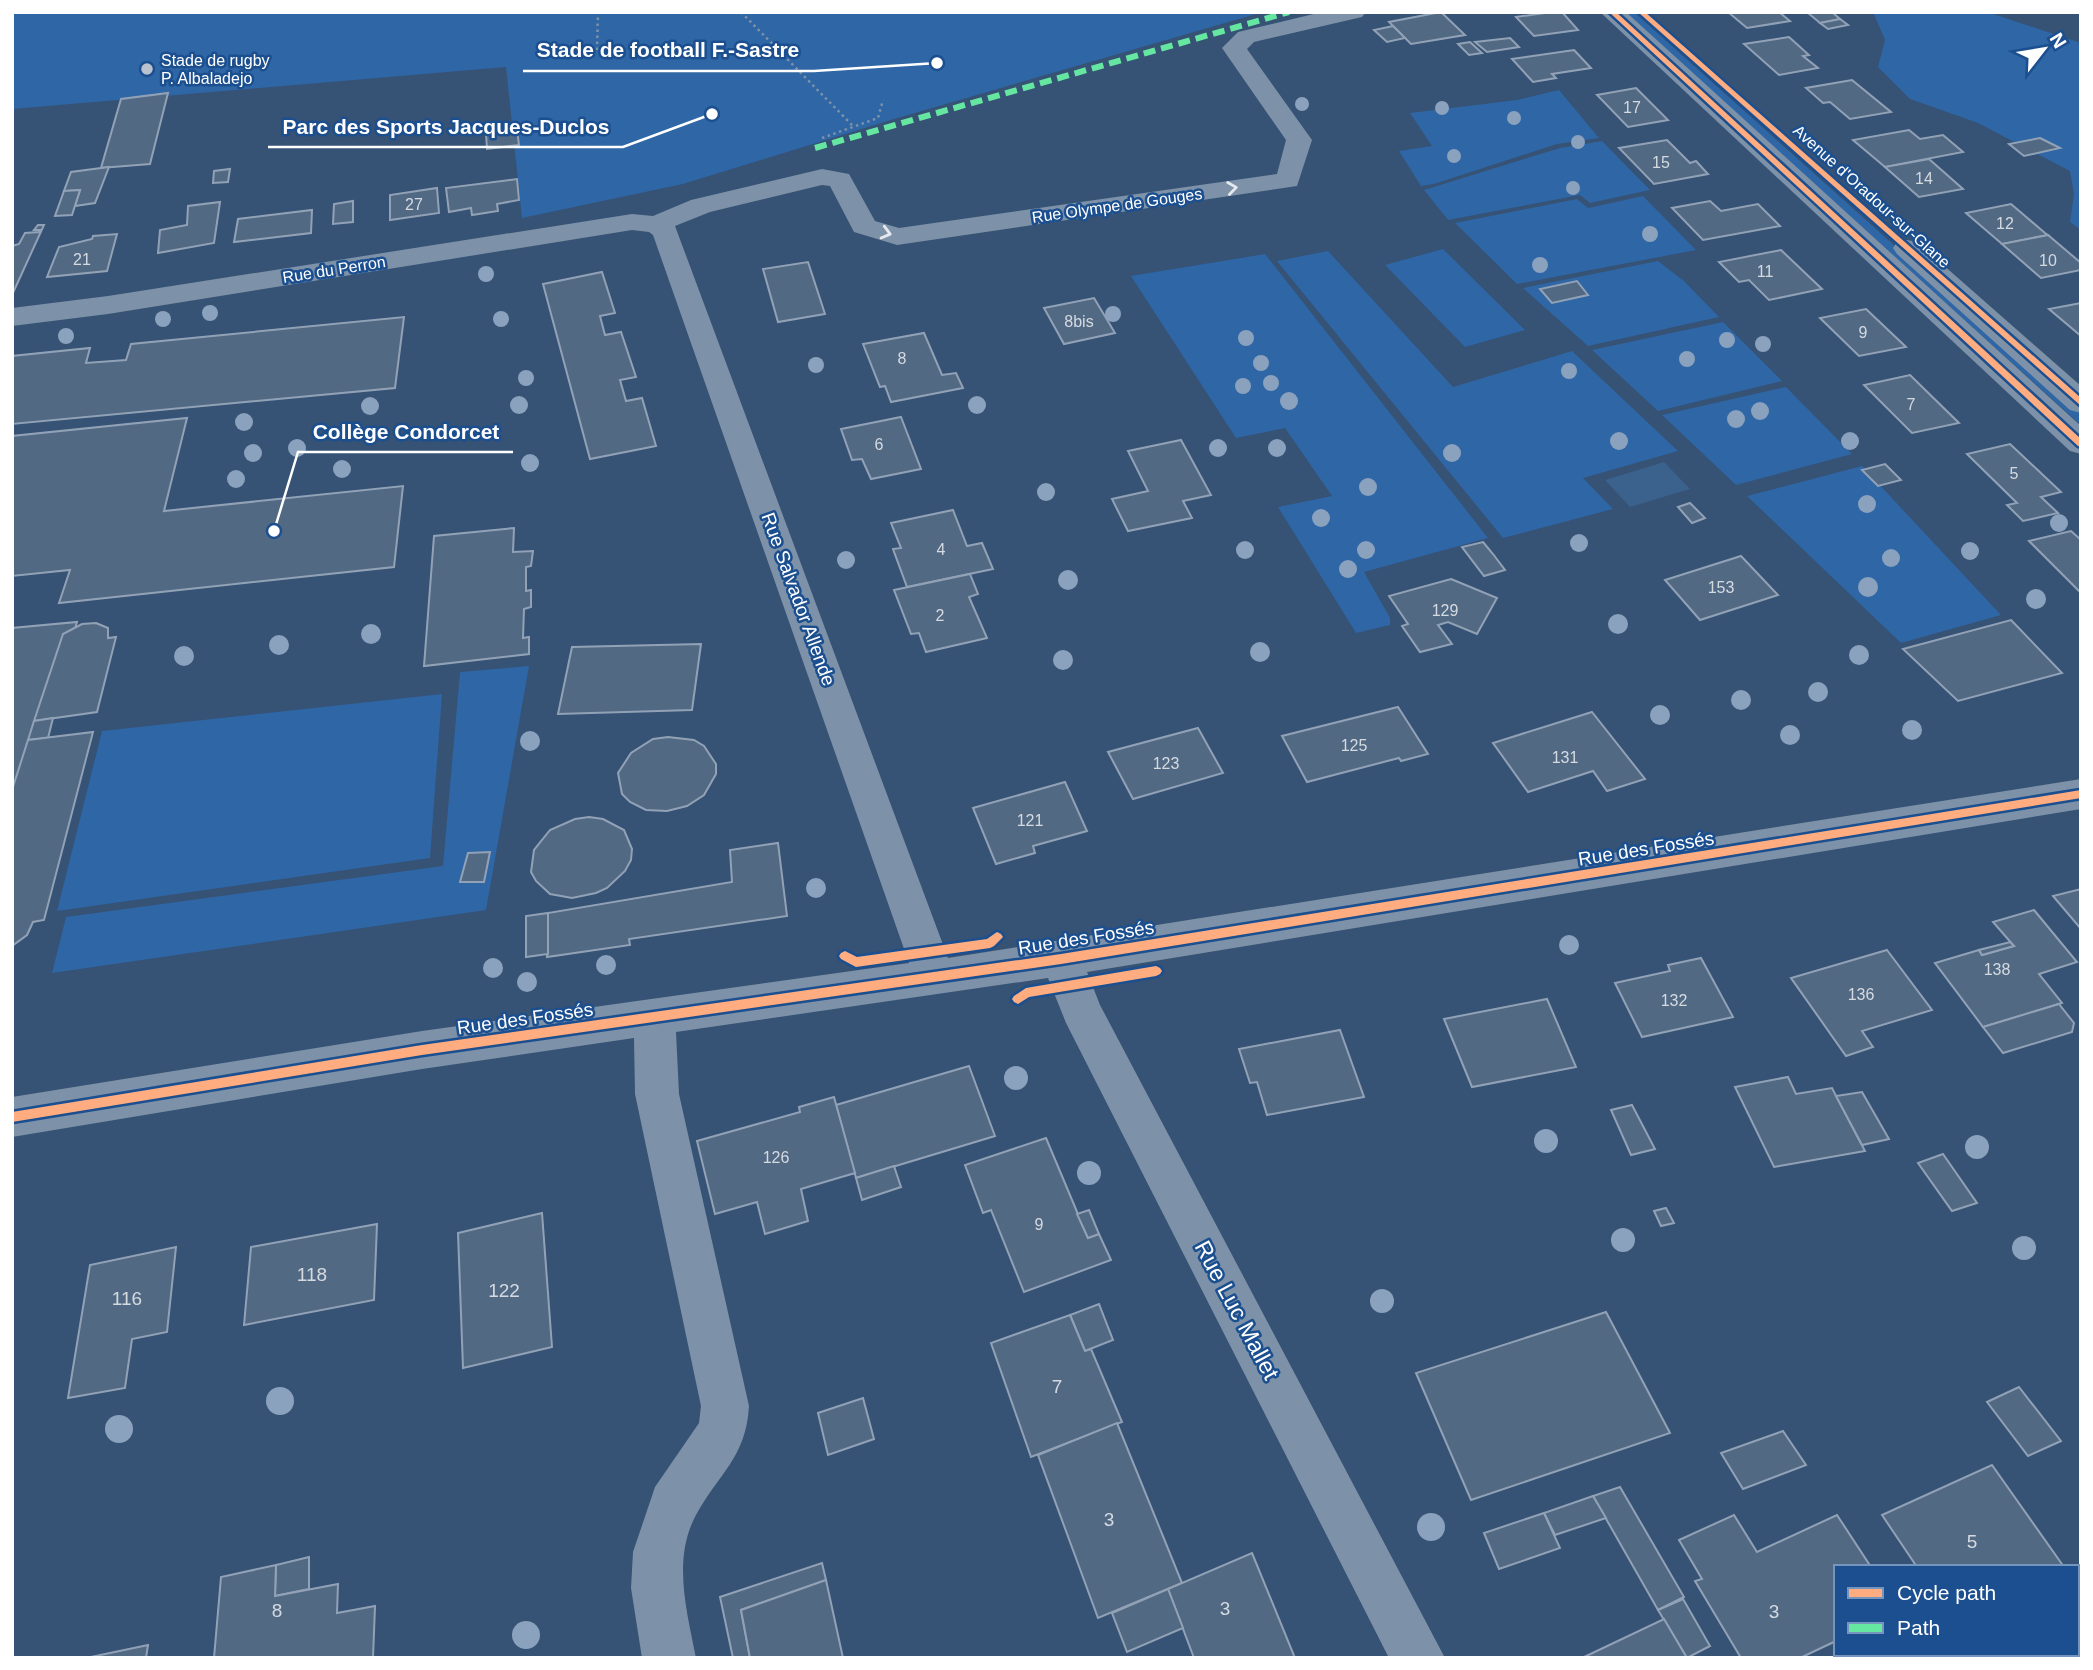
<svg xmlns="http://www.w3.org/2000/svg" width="2093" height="1670" font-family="Helvetica,sans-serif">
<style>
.green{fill:#2f66a5}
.water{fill:#3b618d}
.building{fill:#526984;stroke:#92a2b6;stroke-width:2}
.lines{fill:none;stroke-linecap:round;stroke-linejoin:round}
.path{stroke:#7d92a8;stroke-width:2.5;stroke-dasharray:2.5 3.5;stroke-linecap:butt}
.minor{fill:#7d92a8;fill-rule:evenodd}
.quiet{stroke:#66e7a1;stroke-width:6;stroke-dasharray:12 6;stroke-linecap:butt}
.cycleway-casing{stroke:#1b4f8f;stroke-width:5}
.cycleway{fill:#ffac80;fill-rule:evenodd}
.tree{fill:#8aa2be}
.oneway{stroke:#e5e9ee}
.poi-dot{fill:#b9c2ce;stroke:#1b4f8f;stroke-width:2.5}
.labels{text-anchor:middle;stroke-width:5;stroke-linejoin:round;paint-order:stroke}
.far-poi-label{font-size:16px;fill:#fff;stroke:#1b4f8f;text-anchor:start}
.number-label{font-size:16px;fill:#d4dae0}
.far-street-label{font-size:16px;fill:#fff;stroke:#1b4f8f}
.street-label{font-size:19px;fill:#fff;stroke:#1b4f8f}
.near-number-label{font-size:19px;fill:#d4dae0}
.near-street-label{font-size:23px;fill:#fff;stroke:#1b4f8f}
.leader{fill:none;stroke:#fff;stroke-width:2.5}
.callout-dot{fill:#fff;stroke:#1b4f8f;stroke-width:2.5}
.callout-label{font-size:21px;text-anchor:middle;font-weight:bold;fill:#fff;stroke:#1b4f8f;stroke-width:5;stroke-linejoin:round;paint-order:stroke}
</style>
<rect width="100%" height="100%" fill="#365274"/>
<g class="green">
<polygon points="12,12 1263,12 894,119 683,184 522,218 506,67 12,109"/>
<polygon points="1622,12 1634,12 2081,413 2081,425"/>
<polygon points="1873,12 1987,12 2081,43 2081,230 2070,222 2074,194 2070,171 1978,123 1910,99 1878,67 1885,40"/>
<polygon points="1559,90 1599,138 1557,144 1434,184 1421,186 1399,151 1432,146 1410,113 1517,100"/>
<polygon points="1602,141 1650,190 1590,203 1580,195 1448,220 1424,190 1560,148"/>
<polygon points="1643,196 1696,250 1517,284 1455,223 1577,199 1588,208"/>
<polygon points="1443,249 1525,330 1465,347 1385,265"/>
<polygon points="1328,251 1453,387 1572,351 1678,451 1583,478 1613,509 1503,538 1277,261"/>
<polygon points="1265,254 1488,538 1364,572 1390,618 1390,625 1356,633 1278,507 1332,496 1285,428 1236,438 1131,276"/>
<polygon points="1658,261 1684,281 1719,317 1588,346 1523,288"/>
<polygon points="1723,322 1782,381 1658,411 1592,350"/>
<polygon points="1786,387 1852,454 1736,485 1662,415"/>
<polygon points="1862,466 2001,615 1901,643 1747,496"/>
<polygon points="529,666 486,910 52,973 66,917 443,866 460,672"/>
<polygon points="442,694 430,858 57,911 102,731"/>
</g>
<polygon class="water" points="1664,462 1690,489 1630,507 1605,480"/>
<g class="building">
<polygon points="1441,12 1465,35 1411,44 1389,22"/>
<polygon points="1552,12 1562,12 1578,30 1534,36 1516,17"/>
<polygon points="1728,12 1779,12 1790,21 1747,28"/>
<polygon points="1832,12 1840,19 1820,23 1808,13"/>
<polygon points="1840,19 1848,25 1828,29 1820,23"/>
<polygon points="1393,26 1405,38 1387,42 1374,30"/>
<polygon points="1789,37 1809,55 1803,56 1818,68 1779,75 1744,44"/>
<polygon points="1510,38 1519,47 1487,52 1475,42"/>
<polygon points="1470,42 1482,53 1469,55 1458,44"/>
<polygon points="1574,50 1591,68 1552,74 1556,78 1533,82 1512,59"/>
<polygon points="1852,80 1891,112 1850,119 1830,102 1823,103 1806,88"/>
<polygon points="1636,88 1668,120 1628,127 1597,95"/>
<polygon points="168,93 150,164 101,168 121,99"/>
<polygon points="517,130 519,145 487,149 486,134"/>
<polygon points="1909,130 1920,139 1943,135 1963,152 1885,167 1853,140"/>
<polygon points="2040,138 2060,148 2024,156 2009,144"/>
<polygon points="1667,140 1690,163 1696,161 1708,174 1654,184 1619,148"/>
<polygon points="1929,159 1963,189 1919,197 1885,167"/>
<polygon points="109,167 95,203 75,206 80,190 64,191 71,172"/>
<polygon points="230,169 228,182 213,183 214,171"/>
<polygon points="517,179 519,200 497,204 498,211 472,215 471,208 449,212 446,188"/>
<polygon points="437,188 439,213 390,220 390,195"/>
<polygon points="80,190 72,215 55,216 64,191"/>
<polygon points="353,201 353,222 333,224 334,204"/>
<polygon points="1710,201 1721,211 1758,204 1780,226 1703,240 1672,208"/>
<polygon points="220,202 214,243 158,253 160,230 187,225 188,206"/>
<polygon points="2011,204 2045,233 2048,235 2002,244 1966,213"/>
<polygon points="312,210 311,233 234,242 238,219"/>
<polygon points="38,225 44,225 12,295 12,246 19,244 25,233 39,232 40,230 34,230"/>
<polygon points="117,234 107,271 47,277 59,247 92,239 93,236"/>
<polygon points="2048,235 2081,263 2081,270 2041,278 2002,244"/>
<polygon points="1781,250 1822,289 1769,300 1749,280 1739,282 1719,262"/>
<polygon points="808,262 825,314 778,322 763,269"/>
<polygon points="602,272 615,313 600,316 605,335 621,332 636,377 620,380 626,401 642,398 656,446 590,459 543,284"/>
<polygon points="1577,281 1588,295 1552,303 1540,289"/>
<polygon points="1094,298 1115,333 1064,344 1044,308"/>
<polygon points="2081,303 2081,336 2049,309"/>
<polygon points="1866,309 1906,347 1859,356 1820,318"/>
<polygon points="404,317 395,388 12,424 12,356 90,348 86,363 126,360 131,344"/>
<polygon points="924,333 942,375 956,373 963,388 891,402 885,386 880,387 863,344"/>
<polygon points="1910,375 1959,423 1912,433 1864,385"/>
<polygon points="901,417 921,469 871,479 862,459 852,460 841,429"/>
<polygon points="187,418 164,511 403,486 394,567 59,603 70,570 12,576 12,436"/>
<polygon points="1181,440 1211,495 1183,501 1192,518 1128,531 1112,499 1148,491 1128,451"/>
<polygon points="2010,444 2061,492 2041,497 2058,513 2023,521 2007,505 2017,503 1967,454"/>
<polygon points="1885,464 1901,480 1878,486 1862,470"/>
<polygon points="1690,503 1705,518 1692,523 1678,507"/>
<polygon points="953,510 967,546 982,543 993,569 907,587 893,549 901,548 891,523"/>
<polygon points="514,528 513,552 533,551 531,566 526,567 526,591 531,590 531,607 524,609 523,638 529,637 529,654 424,666 434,536"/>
<polygon points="2071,531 2081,540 2081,593 2029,541"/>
<polygon points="1483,542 1493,554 1505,570 1484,576 1462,547"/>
<polygon points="1741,556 1778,595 1700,620 1665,580"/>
<polygon points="970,574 978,594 969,597 987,638 926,652 919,633 911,634 894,590"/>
<polygon points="1451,579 1497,598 1477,634 1448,622 1438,625 1452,644 1420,652 1402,626 1408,624 1389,596"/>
<polygon points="2011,620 2062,673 1958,701 1903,649"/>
<polygon points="77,622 12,836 12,628"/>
<polygon points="96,623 108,628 108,638 116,637 97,712 34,721 63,634 82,624"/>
<polygon points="701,644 692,710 558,714 572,647"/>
<polygon points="1398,707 1428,754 1401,761 1399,758 1307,782 1282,736"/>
<polygon points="1592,712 1645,779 1607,791 1593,771 1528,792 1493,743"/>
<polygon points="53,718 48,738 28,740 34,721"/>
<polygon points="1198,728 1223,773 1133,799 1108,752"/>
<polygon points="93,732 44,920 33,922 27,935 12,946 12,790 28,740"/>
<polygon points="668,737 694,740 704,746 716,764 716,774 704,795 687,806 667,811 646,810 630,802 622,794 618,773 631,753 653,739"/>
<polygon points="1065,782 1087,831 1033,846 1035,853 996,864 973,808"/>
<polygon points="589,817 603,819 624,830 632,849 631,860 625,871 607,888 596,893 572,898 550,894 536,881 531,872 534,850 550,830 575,819"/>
<polygon points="778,843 787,916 629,939 630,945 547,957 548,913 732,882 730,850"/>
<polygon points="490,852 484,882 460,882 468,853"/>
<polygon points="2081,889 2081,929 2053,896"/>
<polygon points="2034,910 2077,962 2039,974 2062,1003 1983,1027 1935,963 1979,950 1982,955 2014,946 1993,922"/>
<polygon points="548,913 548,954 526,957 526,916"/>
<polygon points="2010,942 2014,946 1982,955 1979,950"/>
<polygon points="1887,950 1932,1010 1862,1031 1873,1047 1846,1056 1791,978"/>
<polygon points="1701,958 1733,1017 1642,1037 1615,983 1670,971 1668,965"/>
<polygon points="1547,999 1576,1067 1472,1087 1444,1019"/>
<polygon points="2059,1004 2074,1023 2072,1032 2003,1053 1983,1027"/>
<polygon points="1340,1030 1364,1097 1267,1115 1257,1082 1250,1083 1239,1049"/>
<polygon points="969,1066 995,1136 856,1178 836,1105"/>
<polygon points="1788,1077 1796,1094 1832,1088 1865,1151 1774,1167 1735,1087"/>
<polygon points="1862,1092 1889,1139 1862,1145 1836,1096"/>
<polygon points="834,1097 855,1173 801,1189 808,1221 765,1234 757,1202 715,1214 697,1141 800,1112 799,1107"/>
<polygon points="1632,1105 1655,1149 1631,1155 1611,1110"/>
<polygon points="1046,1138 1088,1238 1099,1234 1111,1260 1024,1292 991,1210 983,1213 965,1165"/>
<polygon points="1943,1154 1977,1203 1952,1211 1918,1163"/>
<polygon points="894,1166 901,1187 862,1200 856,1178"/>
<polygon points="1666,1208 1674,1223 1661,1226 1654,1211"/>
<polygon points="1089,1210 1099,1234 1088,1238 1077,1214"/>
<polygon points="542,1213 552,1347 463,1368 458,1233"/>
<polygon points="377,1224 374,1300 244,1325 251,1247"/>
<polygon points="176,1247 167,1332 132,1339 125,1388 68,1398 90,1265"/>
<polygon points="1099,1304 1113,1340 1085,1351 1070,1315"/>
<polygon points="1606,1312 1670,1433 1471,1500 1416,1373"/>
<polygon points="1070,1315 1085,1351 1091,1349 1122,1422 1031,1457 991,1343"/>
<polygon points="2019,1387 2061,1441 2028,1456 1987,1402"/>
<polygon points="863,1398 874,1439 828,1455 818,1413"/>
<polygon points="1117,1423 1182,1583 1098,1618 1038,1455"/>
<polygon points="1783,1431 1806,1465 1743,1489 1721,1453"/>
<polygon points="1992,1465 2064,1567 1917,1567 1882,1515"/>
<polygon points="1620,1487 1684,1597 1658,1610 1593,1496"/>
<polygon points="1593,1496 1606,1518 1555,1535 1544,1513"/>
<polygon points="1544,1513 1560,1548 1499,1569 1484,1533"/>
<polygon points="1734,1515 1757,1552 1837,1515 1871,1567 1836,1567 1836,1641 1800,1658 1741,1658 1695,1581 1702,1579 1679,1540"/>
<polygon points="1252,1553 1295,1658 1194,1658 1168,1589"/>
<polygon points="309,1557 309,1589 275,1596 276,1565"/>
<polygon points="822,1563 826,1580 741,1610 750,1658 733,1658 720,1597"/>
<polygon points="276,1565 275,1596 338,1584 337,1613 375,1606 373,1658 214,1658 221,1577"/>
<polygon points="826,1580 843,1658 750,1658 741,1610"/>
<polygon points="1168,1589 1183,1628 1127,1652 1112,1613"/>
<polygon points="1683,1599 1710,1646 1687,1658 1658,1610"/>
<polygon points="1664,1619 1687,1658 1582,1658"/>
<polygon points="148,1645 146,1658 86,1658"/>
</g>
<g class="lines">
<g class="path">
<polyline points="741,12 853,126"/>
<polyline points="597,50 598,12"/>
<polyline points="822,138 878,118 883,100"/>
</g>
<g class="minor">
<path d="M1322,12H1366L1362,17L1254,42L1247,49L1312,140L1297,186L897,245L854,232L830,186L822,185L710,212L675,226L948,958L2081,779V809L1087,972L1100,1005L1445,1658H1389L1066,1023L1048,978L676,1032L679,1094L749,1406C746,1458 719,1473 696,1515C672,1559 687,1612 696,1658H642L631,1588L633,1552L655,1487L699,1423L701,1406L635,1094L634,1038L422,1069L12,1137V1097L422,1031L909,963L653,235L649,232L632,230L108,314L12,326V308L108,296L632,214L653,216L691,200L822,169L849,174L875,221L899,228L1277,174L1286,140L1222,48L1238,32Z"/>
<polygon points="1600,12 1626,12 2081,426 2081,454 2070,451"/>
<polygon points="1907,240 1917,242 2081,386 2081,413 2070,410 1897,254 1893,248 1897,242"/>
</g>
<polyline class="quiet" points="815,148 1289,12"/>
<defs>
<g id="cycleway">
<polygon points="1609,12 1616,12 2081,439 2081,447 2078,446"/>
<polygon points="1638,12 1645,12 2081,398 2081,406"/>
<polygon points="2081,790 2081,798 1061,964 422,1055 12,1122 12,1112 422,1045 1061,954"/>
<polygon points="997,932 1001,934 1003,937 994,946 990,948 856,967 841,959 839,956 841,953 845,951 857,957 987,939"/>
<polygon points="1156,966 1160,968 1162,971 1160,974 1156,976 1029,997 1018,1004 1014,1002 1012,999 1014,996 1026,988"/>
</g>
</defs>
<use href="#cycleway" class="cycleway-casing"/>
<use href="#cycleway" class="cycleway"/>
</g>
<g class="tree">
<circle cx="1302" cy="104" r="7"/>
<circle cx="1442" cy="108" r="7"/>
<circle cx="1514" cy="118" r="7"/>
<circle cx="1578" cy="142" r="7"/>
<circle cx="1454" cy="156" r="7"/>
<circle cx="1573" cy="188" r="7"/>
<circle cx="1650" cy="234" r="8"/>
<circle cx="1540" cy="265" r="8"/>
<circle cx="486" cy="274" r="8"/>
<circle cx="210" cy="313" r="8"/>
<circle cx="1113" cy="314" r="8"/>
<circle cx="163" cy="319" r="8"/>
<circle cx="501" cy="319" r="8"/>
<circle cx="66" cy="336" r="8"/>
<circle cx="1246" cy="338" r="8"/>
<circle cx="1727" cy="340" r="8"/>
<circle cx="1763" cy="344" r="8"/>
<circle cx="1687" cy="359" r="8"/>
<circle cx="1261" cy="363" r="8"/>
<circle cx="816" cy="365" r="8"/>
<circle cx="1569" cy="371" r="8"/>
<circle cx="526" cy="378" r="8"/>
<circle cx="1271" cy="383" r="8"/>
<circle cx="1243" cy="386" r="8"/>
<circle cx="1289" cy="401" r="9"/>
<circle cx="519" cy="405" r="9"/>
<circle cx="977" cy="405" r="9"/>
<circle cx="370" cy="406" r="9"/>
<circle cx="1760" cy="411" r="9"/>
<circle cx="1736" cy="419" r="9"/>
<circle cx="244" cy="422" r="9"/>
<circle cx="1619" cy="441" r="9"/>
<circle cx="1850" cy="441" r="9"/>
<circle cx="297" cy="448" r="9"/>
<circle cx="1218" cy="448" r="9"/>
<circle cx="1277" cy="448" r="9"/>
<circle cx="253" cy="453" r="9"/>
<circle cx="1452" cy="453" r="9"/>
<circle cx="530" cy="463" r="9"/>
<circle cx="342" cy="469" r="9"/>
<circle cx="236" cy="479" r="9"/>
<circle cx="1368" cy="487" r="9"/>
<circle cx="1046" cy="492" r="9"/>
<circle cx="1867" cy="504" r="9"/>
<circle cx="1321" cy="518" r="9"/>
<circle cx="2059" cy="523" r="9"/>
<circle cx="1579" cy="543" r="9"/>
<circle cx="1245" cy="550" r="9"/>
<circle cx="1366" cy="550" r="9"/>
<circle cx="1970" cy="551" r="9"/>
<circle cx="1891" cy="558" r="9"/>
<circle cx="846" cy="560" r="9"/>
<circle cx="1348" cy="569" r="9"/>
<circle cx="1068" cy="580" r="10"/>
<circle cx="1868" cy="587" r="10"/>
<circle cx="2036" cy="599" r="10"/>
<circle cx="1618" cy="624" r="10"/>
<circle cx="371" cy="634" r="10"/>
<circle cx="279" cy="645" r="10"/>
<circle cx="1260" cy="652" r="10"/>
<circle cx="1859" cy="655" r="10"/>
<circle cx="184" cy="656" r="10"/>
<circle cx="1063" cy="660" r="10"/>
<circle cx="1818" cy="692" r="10"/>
<circle cx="1741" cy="700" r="10"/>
<circle cx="1660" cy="715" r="10"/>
<circle cx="1912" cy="730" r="10"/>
<circle cx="1790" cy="735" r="10"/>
<circle cx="530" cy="741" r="10"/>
<circle cx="816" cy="888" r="10"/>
<circle cx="1569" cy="945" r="10"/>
<circle cx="606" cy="965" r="10"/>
<circle cx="493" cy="968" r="10"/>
<circle cx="527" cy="982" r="10"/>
<circle cx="1016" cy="1078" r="12"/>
<circle cx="1546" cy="1141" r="12"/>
<circle cx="1977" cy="1147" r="12"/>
<circle cx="1089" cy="1173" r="12"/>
<circle cx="1623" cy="1240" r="12"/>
<circle cx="2024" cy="1248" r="12"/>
<circle cx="1382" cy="1301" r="12"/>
<circle cx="280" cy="1401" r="14"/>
<circle cx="119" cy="1429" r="14"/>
<circle cx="1431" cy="1527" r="14"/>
<circle cx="526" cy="1635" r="14"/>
</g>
<defs><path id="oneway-chevron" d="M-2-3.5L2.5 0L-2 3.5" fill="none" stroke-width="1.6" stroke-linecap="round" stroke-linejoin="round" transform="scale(1.75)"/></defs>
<g class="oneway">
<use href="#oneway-chevron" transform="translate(1232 188) rotate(-8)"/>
<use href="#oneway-chevron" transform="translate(886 233) rotate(15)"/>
</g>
<circle class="poi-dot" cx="147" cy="69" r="7"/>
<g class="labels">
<g class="far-poi-label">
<text x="161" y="66">Stade de rugby<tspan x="161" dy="18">P. Albaladejo</tspan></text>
</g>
<g class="number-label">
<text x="1632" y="113">17</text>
<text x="1661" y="168">15</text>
<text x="1924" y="184">14</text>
<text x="414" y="210">27</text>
<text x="2005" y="229">12</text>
<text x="82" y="265">21</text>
<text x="2048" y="266">10</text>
<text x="1765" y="277">11</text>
<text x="1079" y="327">8bis</text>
<text x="1863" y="338">9</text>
<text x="902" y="364">8</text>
<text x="1911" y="410">7</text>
<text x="879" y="450">6</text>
<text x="2014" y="479">5</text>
<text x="941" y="555">4</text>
<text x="1721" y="593">153</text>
<text x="1445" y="616">129</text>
<text x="940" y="621">2</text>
<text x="1354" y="751">125</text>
<text x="1565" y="763">131</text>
<text x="1166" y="769">123</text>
<text x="1030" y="826">121</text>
<text x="1997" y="975">138</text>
<text x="1861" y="1000">136</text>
<text x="1674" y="1006">132</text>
<text x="776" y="1163">126</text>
<text x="1039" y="1230">9</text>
</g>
<g class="far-street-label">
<text transform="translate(1872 196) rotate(42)" y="6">Avenue d'Oradour-sur-Glane</text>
<text transform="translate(1117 205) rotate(-8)" y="6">Rue Olympe de Gouges</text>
<text transform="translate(334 269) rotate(-9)" y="6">Rue du Perron</text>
</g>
<g class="street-label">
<text transform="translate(799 599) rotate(70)" y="7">Rue Salvador Allende</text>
<text transform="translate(1646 848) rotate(-9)" y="7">Rue des Fossés</text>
<text transform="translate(1086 937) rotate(-9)" y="7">Rue des Fossés</text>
<text transform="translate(525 1018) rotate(-8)" y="7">Rue des Fossés</text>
</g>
<g class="near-number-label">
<text x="312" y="1281">118</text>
<text x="504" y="1297">122</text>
<text x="127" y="1305">116</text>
<text x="1057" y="1393">7</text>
<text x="1109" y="1526">3</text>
<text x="1972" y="1548">5</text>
<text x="1225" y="1615">3</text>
<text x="277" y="1617">8</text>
<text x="1774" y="1618">3</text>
</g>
<g class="near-street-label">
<text transform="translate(1237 1310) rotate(62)" y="8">Rue Luc Mallet</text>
</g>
</g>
<path class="leader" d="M937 63L814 71H523M712 114L623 147H268M274 531L298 452H513"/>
<g class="callout-dot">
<circle cx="937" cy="63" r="7"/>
<circle cx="712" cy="114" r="7"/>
<circle cx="274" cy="531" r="7"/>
</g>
<g class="callout-label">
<text x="668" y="57">Stade de football F.-Sastre</text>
<text x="446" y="134">Parc des Sports Jacques-Duclos</text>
<text x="406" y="439">Collège Condorcet</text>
</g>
<rect width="2093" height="1670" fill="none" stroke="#ffffff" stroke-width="28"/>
<rect x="1834" y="1565" width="245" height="91" fill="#1b4f8f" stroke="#7695bc" stroke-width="2"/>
<rect x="1848" y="1588" width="35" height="10" fill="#ffac80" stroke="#7695bc" stroke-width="2"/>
<text x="1897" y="1600" font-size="21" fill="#ffffff">Cycle path</text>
<rect x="1848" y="1623" width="35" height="10" fill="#66e7a1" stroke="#7695bc" stroke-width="2"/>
<text x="1897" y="1635" font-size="21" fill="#ffffff">Path</text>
<g transform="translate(2044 49) rotate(59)" stroke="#1b4f8f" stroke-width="5" paint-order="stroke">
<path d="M0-5L12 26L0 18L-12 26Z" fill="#ffffff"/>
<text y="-10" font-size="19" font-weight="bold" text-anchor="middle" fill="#ffffff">N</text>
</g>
</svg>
